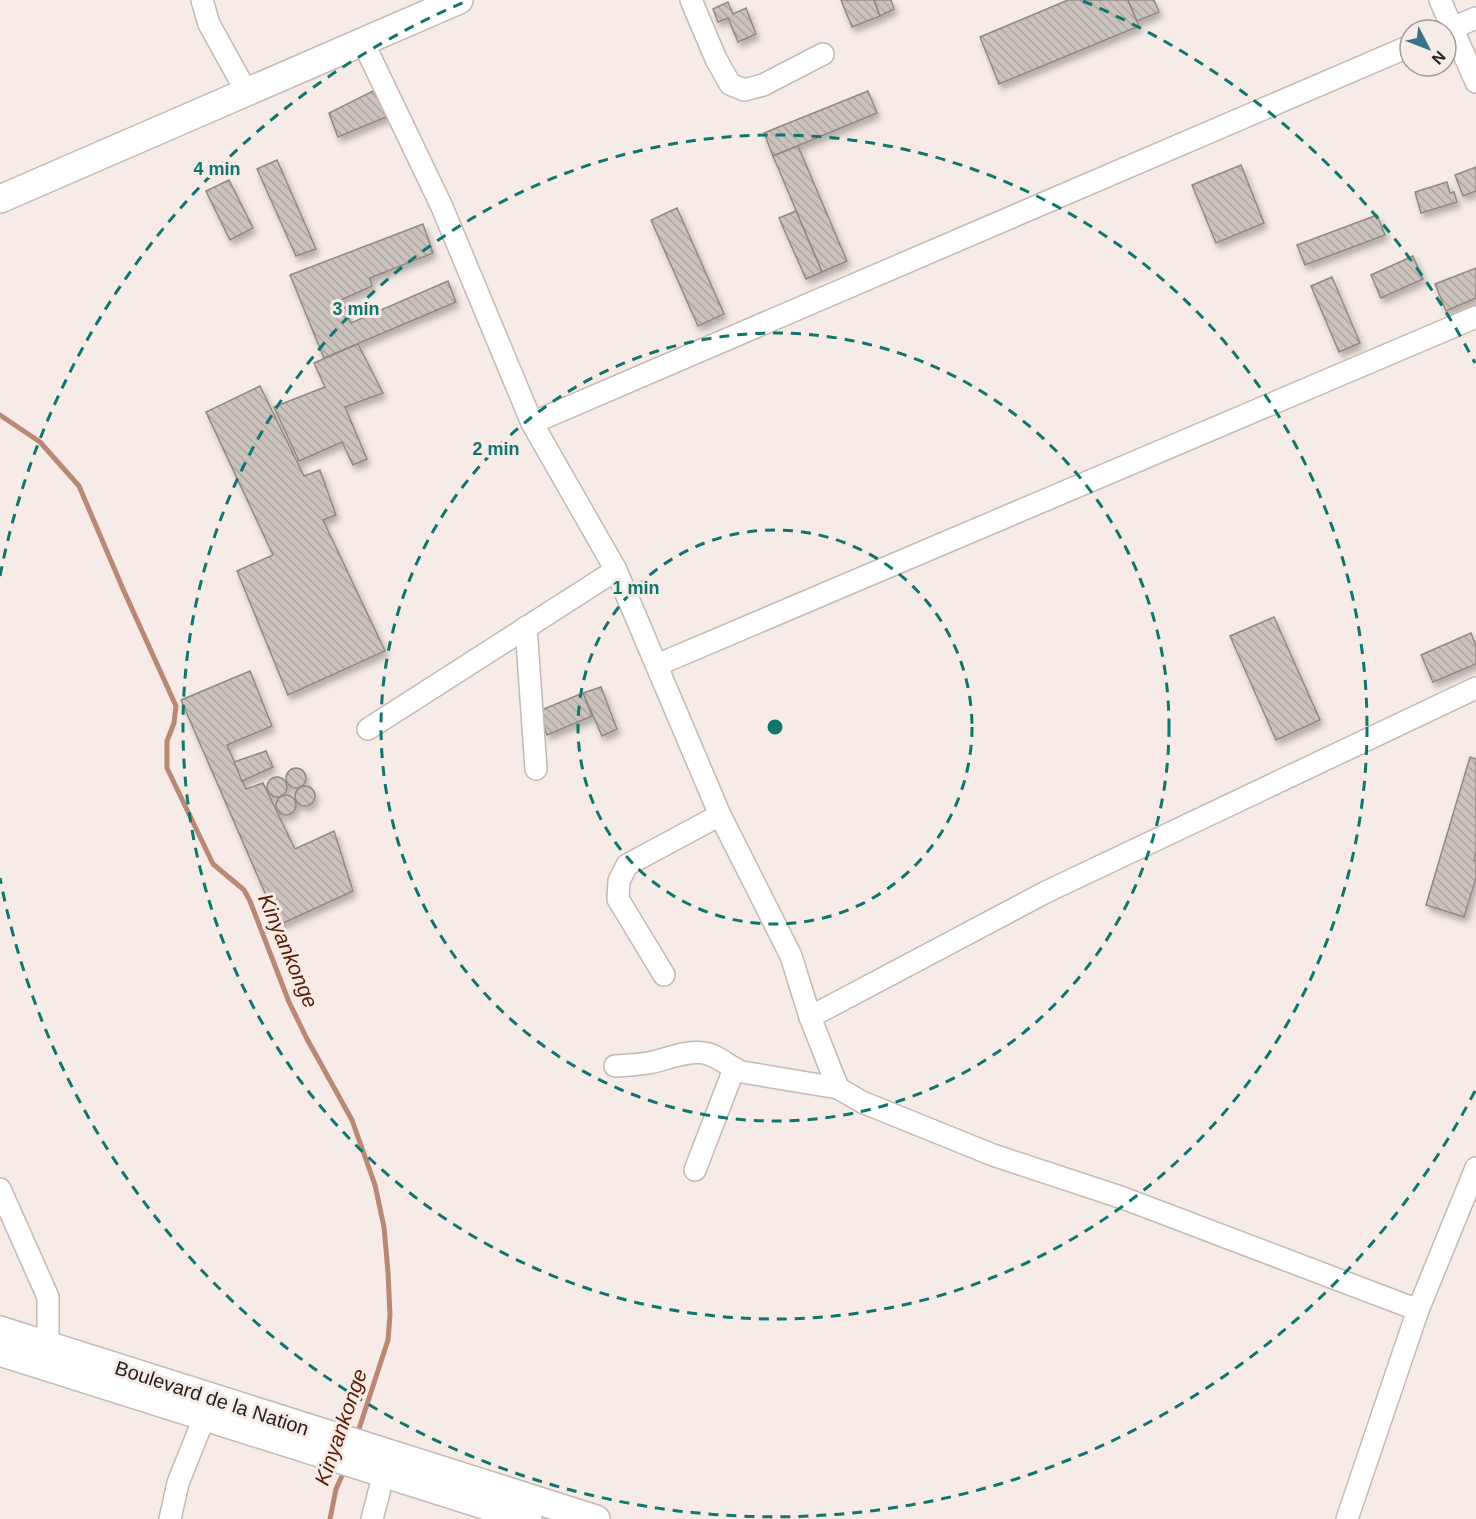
<svg xmlns="http://www.w3.org/2000/svg" width="1476" height="1519" font-family="Arial,sans-serif">
<style>
.lines{fill:none;stroke-linecap:round;stroke-linejoin:round}
.stream{stroke:#b98975;stroke-width:5}
.building{fill:url(#building-back-hatch);stroke:#928985;stroke-width:1.5;filter:url(#shadow)}
.minor-casing{stroke:#c3b9b5;stroke-width:24}
.major-casing{stroke:#c3b9b5;stroke-width:30}
.minor{stroke:#fff;stroke-width:21}
.major{stroke:#fff;stroke-width:27}
.ring{fill:none;stroke:#0f766e;stroke-width:3;stroke-dasharray:10 8}
.labels{text-anchor:middle;stroke-width:6;stroke-linejoin:round;paint-order:stroke}
.street-label{font-size:20px;fill:#272321;stroke:#f6ebe7}
.water-label{font-size:21px;font-style:italic;fill:#581d00;stroke:#f6ebe7}
.centre{fill:#0f766e;stroke:#f6ebe7;stroke-width:3}
.ring-label{font-size:18px;text-anchor:middle;font-weight:bold;fill:#0f766e;stroke:#f6ebe7;stroke-width:6;stroke-linejoin:round;paint-order:stroke}
</style>
<defs>
<pattern id="building-back-hatch" width="6" height="6" patternUnits="userSpaceOnUse" patternTransform="scale(1.5)"><rect width="6" height="6" fill="#ccc2bd"/><path d="M-1 5l2 2M0 0l6 6M5-1l2 2" fill="none" stroke="#afa6a2"/></pattern>
<filter id="shadow"><feDropShadow dx="3" dy="5" stdDeviation="3" flood-color="#0004"/></filter>
</defs>
<rect width="100%" height="100%" fill="#f6ebe7"/>
<g class="lines">
<g class="stream">
<polyline points="0,415 40,442 79,486 123,589 176,706 174,723 167,741 167,768 213,864 244,890 250,901 289,1002 307,1039 352,1120 375,1185 384,1227 388,1272 390,1315 388,1340 357,1435"/>
<polyline points="330,1519 336,1489 345,1469"/>
</g>
</g>
<g class="building">
<polygon points="841,0 874,0 880,16 852,27"/>
<polygon points="874,0 891,0 894,9 880,16"/>
<polygon points="1068,0 1128,0 1139,26 999,84 980,37"/>
<polygon points="1128,0 1154,0 1159,12 1137,21"/>
<polygon points="728,2 733,14 746,8 756,34 738,42 728,18 718,22 713,9"/>
<polygon points="379,88 391,115 338,137 329,113"/>
<polygon points="868,91 877,113 773,156 764,133"/>
<polygon points="798,146 847,261 822,272 773,156"/>
<polygon points="277,160 316,249 296,256 257,169"/>
<polygon points="1241,165 1264,223 1216,243 1192,185"/>
<polygon points="1476,167 1476,191 1463,196 1455,175"/>
<polygon points="229,180 253,228 230,240 206,191"/>
<polygon points="1447,182 1450,193 1454,192 1457,202 1421,213 1415,192"/>
<polygon points="677,208 724,314 698,326 651,220"/>
<polygon points="796,211 822,272 806,279 779,218"/>
<polygon points="1377,215 1385,235 1305,265 1297,245"/>
<polygon points="423,224 433,253 370,278 372,286 341,300 351,323 448,281 456,302 324,358 290,275"/>
<polygon points="1413,256 1423,279 1381,298 1371,275"/>
<polygon points="1476,268 1476,298 1446,311 1435,284"/>
<polygon points="1332,277 1360,343 1339,352 1311,286"/>
<polygon points="358,344 383,393 345,407 367,459 353,465 342,442 299,461 274,407 325,387 314,363"/>
<polygon points="260,386 304,476 320,470 336,515 323,520 385,651 288,695 237,571 273,555 206,412"/>
<polygon points="1274,617 1320,720 1276,740 1230,636"/>
<polygon points="1471,633 1476,646 1476,664 1433,682 1421,655"/>
<polygon points="250,671 272,726 227,745 246,789 263,783 295,849 334,831 353,891 279,925 181,700"/>
<polygon points="601,687 617,729 602,736 583,693"/>
<polygon points="583,693 592,716 547,735 539,711"/>
<polygon points="266,751 273,767 242,781 234,762"/>
<polygon points="1470,757 1476,759 1476,852 1474,860 1476,861 1476,878 1464,917 1426,905"/>
<circle cx="296" cy="778" r="10"/>
<circle cx="277" cy="787" r="10"/>
<circle cx="305" cy="796" r="10"/>
<circle cx="286" cy="805" r="10"/>
</g>
<g class="lines">
<defs>
<g id="minor">
<polyline points="202,0 209,24 246,91"/>
<polyline points="691,0 716,59 730,84 744,90 763,85 823,54"/>
<polyline points="1440,0 1476,82"/>
<polyline points="1446,31 1476,18"/>
<polyline points="363,42 442,207 532,423 616,570 720,815 791,956 810,1017 838,1088 862,1102 993,1155 1123,1198 1418,1310"/>
<polyline points="532,423 1410,46"/>
<polyline points="526,627 536,769"/>
<polyline points="657,665 1476,317"/>
<polyline points="368,729 616,570"/>
<polyline points="664,975 618,899 619,881 627,865 720,815"/>
<polyline points="810,1017 1046,892 1476,688"/>
<path d="M615,1066C626,1065 637,1065 648,1063C665,1060 686,1050 704,1053C718,1055 729,1067 742,1072L838,1088"/>
<polyline points="695,1170 734,1069"/>
<polyline points="0,1189 48,1297 48,1346 44,1358"/>
<polyline points="170,1519 178,1483 204,1418"/>
<polyline points="372,1519 384,1473"/>
<polyline points="1347,1519 1418,1310 1476,1168"/>
</g>
<g id="major">
<polyline points="0,199 459,0"/>
<polyline points="0,1330 596,1519"/>
<polyline points="0,1352 528,1519"/>
</g>
</defs>
<use href="#minor" class="minor-casing"/>
<use href="#major" class="major-casing"/>
<use href="#minor" class="minor"/>
<use href="#major" class="major"/>
</g>
<g class="ring">
<circle cx="775" cy="727" r="197"/>
<circle cx="775" cy="727" r="394"/>
<circle cx="775" cy="727" r="592"/>
<path d="M1475 1091A789 789 0 0 1 0 878M0 576A789 789 0 0 1 467 1M1083 1A789 789 0 0 1 1475 363"/>
</g>
<g class="labels">
<g class="street-label">
<text transform="translate(212 1398) rotate(18)" y="7">Boulevard de la Nation</text>
</g>
<g class="water-label">
<text transform="translate(288 951) rotate(67)" y="7">Kinyankonge</text>
<text transform="translate(341 1427) rotate(-71)" y="7">Kinyankonge</text>
</g>
</g>
<circle cx="775" cy="727" r="9" class="centre"/>
<g class="ring-label">
<text x="217" y="175">4 min</text>
<text x="356" y="315">3 min</text>
<text x="496" y="455">2 min</text>
<text x="636" y="594">1 min</text>
</g>
<g transform="translate(1428 48) rotate(132)"><circle r="28" fill="#f6ebe7" stroke="#a39b98" stroke-width="1.5"/>
<path d="M0-4.5L10 22L0 15L-10 22Z" fill="#36748a"/>
<text y="-9" font-size="16" font-weight="bold" text-anchor="middle" fill="#272321">N</text>
</g>
</svg>
